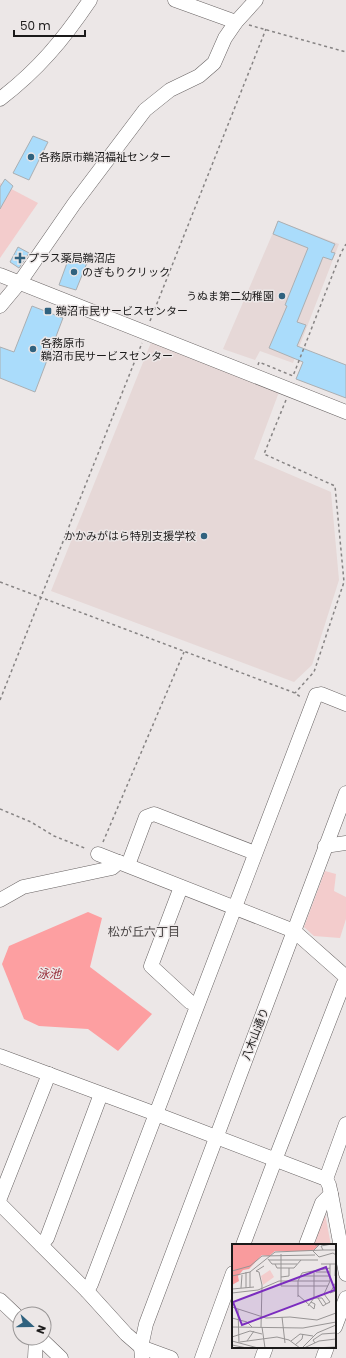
<svg xmlns="http://www.w3.org/2000/svg" width="346" height="1358" font-family="Poppins,'Noto Sans JP',sans-serif">
<style>
.built{fill:#e6d8d7}
.green{fill:#f3cccc}
.water{fill:#fd9fa1}
.building{fill:#aadcfb;stroke:#abafb2}
.lines{fill:none;stroke-linecap:round;stroke-linejoin:round}
.minor-casing{stroke:#696464;stroke-width:15}
.path{stroke:#878484;stroke-width:1.5;stroke-dasharray:3 3;stroke-linecap:butt}
.minor{stroke:#fff;stroke-width:14}
.poi-dot{fill:#30627f;stroke:#ece7e7;stroke-width:1.5}
.labels{text-anchor:middle;stroke-width:3;stroke-linejoin:round;paint-order:stroke}
.poi-label{font-size:11px;fill:#1b1a1a;stroke:#ece7e7;text-anchor:start}
.street-label{font-size:11px;fill:#1b1a1a;stroke:#ece7e7}
.neighbourhood-label{font-size:12px;fill:#484444;stroke:#ece7e7}
.water-label{font-size:12px;font-style:italic;fill:#962a37;stroke:#ece7e7}
.inset-road{fill:none;stroke:#989595;stroke-width:1}
.view{fill:#7b2cbf;fill-opacity:0.15;stroke:#7b2cbf;stroke-width:2}
.inset-edge{fill:none;stroke:#1b1a1a;stroke-width:2}
</style>
<rect width="100%" height="100%" fill="#ece7e7"/>
<g class="built">
<polygon points="278,221 339,244 293,363 260,351 255,360 223,349"/>
<polygon points="152,340 279,392 254,459 331,492 339,580 312,665 294,682 51,591"/>
</g>
<g class="green">
<polygon points="0,183 38,203 0,258"/>
<polygon points="325,871 336,874 334,891 346,897 346,919 340,938 314,936 304,927"/>
<polygon points="325,1214 331,1245 314,1245"/>
</g>
<polygon class="water" points="88,912 102,918 90,967 152,1014 118,1051 88,1029 39,1026 24,1019 2,964 9,946"/>
<g class="building">
<polygon points="33,136 48,142 29,180 13,173"/>
<polygon points="5,179 13,186 0,209 0,187"/>
<polygon points="278,221 335,244 331,252 335,253 332,260 323,257 297,322 306,325 297,346 346,365 346,398 296,379 303,362 269,348 287,306 285,305 308,248 273,234"/>
<polygon points="18,247 29,253 19,268 10,262"/>
<polygon points="71,252 89,258 76,290 59,285"/>
<polygon points="32,306 63,318 35,392 0,378 0,347 14,352"/>
</g>
<g class="lines">
<defs>
<g id="minor">
<polyline points="175,0 236,22"/>
<path d="M0,99C38,70 63,40 90,0"/>
<polyline points="0,275 346,412"/>
<polyline points="0,306 20,282 74,204 145,110 170,90 199,76 214,63 225,38 236,22 256,0"/>
<polyline points="325,846 346,843"/>
<polyline points="98,854 294,931 346,977"/>
<polyline points="128,865 146,817 154,814 255,853"/>
<polyline points="181,887 151,966 190,1002 197,1004"/>
<polyline points="0,900 23,887 112,868 119,862"/>
<polyline points="0,1056 156,1114 326,1179 329,1185 331,1194 346,1274"/>
<polyline points="326,1179 346,1124"/>
<polyline points="0,1198 49,1074"/>
<polyline points="0,1204 87,1291 126,1334 141,1347 171,1358"/>
<polyline points="41,1245 47,1238 101,1094"/>
<polyline points="243,1245 275,1160 343,985 346,981"/>
<polyline points="306,1245 322,1203 331,1194"/>
<polyline points="87,1291 91,1284 316,695 321,694 346,704"/>
<polyline points="0,1300 20,1319"/>
<polyline points="335,1327 346,1298"/>
<polyline points="40,1338 61,1358"/>
<polyline points="35,1358 36,1338"/>
<polyline points="142,1358 141,1347 146,1324 346,793"/>
<polyline points="202,1358 233,1273"/>
<polyline points="262,1358 266,1347"/>
<polyline points="323,1358 327,1347"/>
</g>
</defs>
<use href="#minor" class="minor-casing"/>
<g class="path">
<polyline points="249,25 346,52"/>
<polyline points="150,321 266,29"/>
<polyline points="258,365 259,362 293,376 341,253 346,244"/>
<polyline points="286,400 264,454 335,486 344,582 314,672 295,693"/>
<polyline points="0,582 295,693 302,698"/>
<polyline points="0,700 142,343"/>
<polyline points="0,809 31,822 54,836 87,849"/>
<polyline points="103,842 184,652"/>
</g>
<use href="#minor" class="minor"/>
</g>
<g class="poi-dot">
<circle cx="31" cy="157" r="4"/>
<path d="M18 252h4v4h4v4h-4v4h-4v-4h-4v-4h4z"/>
<circle cx="74" cy="272" r="4"/>
<circle cx="282" cy="296" r="4"/>
<rect x="44" y="307" width="8" height="8" rx="2"/>
<circle cx="33" cy="349" r="4"/>
<circle cx="204" cy="536" r="4"/>
</g>
<g class="labels">
<g class="poi-label">
<text x="39" y="161">各務原市鵜沼福祉センター</text>
<text x="28" y="262">プラス薬局鵜沼店</text>
<text x="82" y="276">のぎもりクリック</text>
<text x="274" y="300" text-anchor="end">うぬま第二幼稚園</text>
<text x="56" y="315">鵜沼市民サービスセンター</text>
<text x="41" y="347">各務原市<tspan x="41" dy="13">鵜沼市民サービスセンター</tspan></text>
<text x="196" y="540" text-anchor="end">かかみがはら特別支援学校</text>
</g>
<g class="street-label">
<text transform="translate(255 1034) rotate(-69)" y="4">八木山通り</text>
</g>
<g class="neighbourhood-label">
<text x="144" y="936">松が丘六丁目</text>
</g>
<g class="water-label">
<text x="49" y="978">泳池</text>
</g>
</g>
<g transform="translate(232 1244)">
<rect width="104" height="104" fill="#ece7e7"/>
<path d="M38,26L42,33L31,41L29,32Z" fill="#f3cccc"/>
<path d="M0,0H89L80,7H43L37,12L30,11L17,25L11,26L6,32L7,37L0,41Z" fill="#f99b9d"/>
<path class="inset-road" d="M100,0L89,2L91,6H104M83,1H87L81,7L87,13L101,9L104,11M49,10V42H96M36,15L40,20H65M37,16H86M43,20L45,24H62L69,16M89,20H103M0,27L18,22L30,12L83,11M14,28V44M18,28V43M84,28H98M0,32L18,28L43,8L91,6M68,32H98M103,32L104,5M49,33L57,32V24M104,38L98,49L104,47M9,44L10,31M0,45L22,43M0,49L26,46L47,37H98M92,50L98,37V20M92,50L98,58L94,60M66,51L82,65L83,60L79,58M66,53V37L70,29L98,24M82,54H90L94,60M86,54L91,62L94,60M76,62L82,54V29M0,63L34,74L58,73L85,76L104,69M6,65L7,99M50,73L53,99M0,74L15,78L20,83M0,83L71,84L104,78M29,83L30,41L27,28L24,27L32,22M30,83L33,104M0,93L18,87L30,90M0,97L26,104M15,97L22,87M59,97L68,90L81,92M8,98L45,93L57,96L68,104M83,99L81,96L90,90L104,89M0,101L15,104M63,101L70,95L71,90M71,103L85,89L104,81M72,104L87,97L104,95M80,104L104,103"/>
<path class="view" d="M94,23L103,46L10,81L1,58Z"/>
<rect width="104" height="104" class="inset-edge"/>
</g>
<g transform="translate(32 1326) rotate(111)"><circle r="19" fill="#ece7e7" stroke="#989595"/>
<path d="M0-3L7 15L0 10L-7 15Z" fill="#30627f"/>
<text y="-6" font-size="11" font-weight="bold" text-anchor="middle" fill="#1b1a1a">N</text>
</g>
<path d="M14 30v6h71v-6" fill="none" stroke="#1b1a1a" stroke-width="2"/>
<text x="20" y="30" font-size="12" fill="#1b1a1a" stroke="#ece7e7" stroke-width="3" paint-order="stroke">50 m</text>
</svg>
